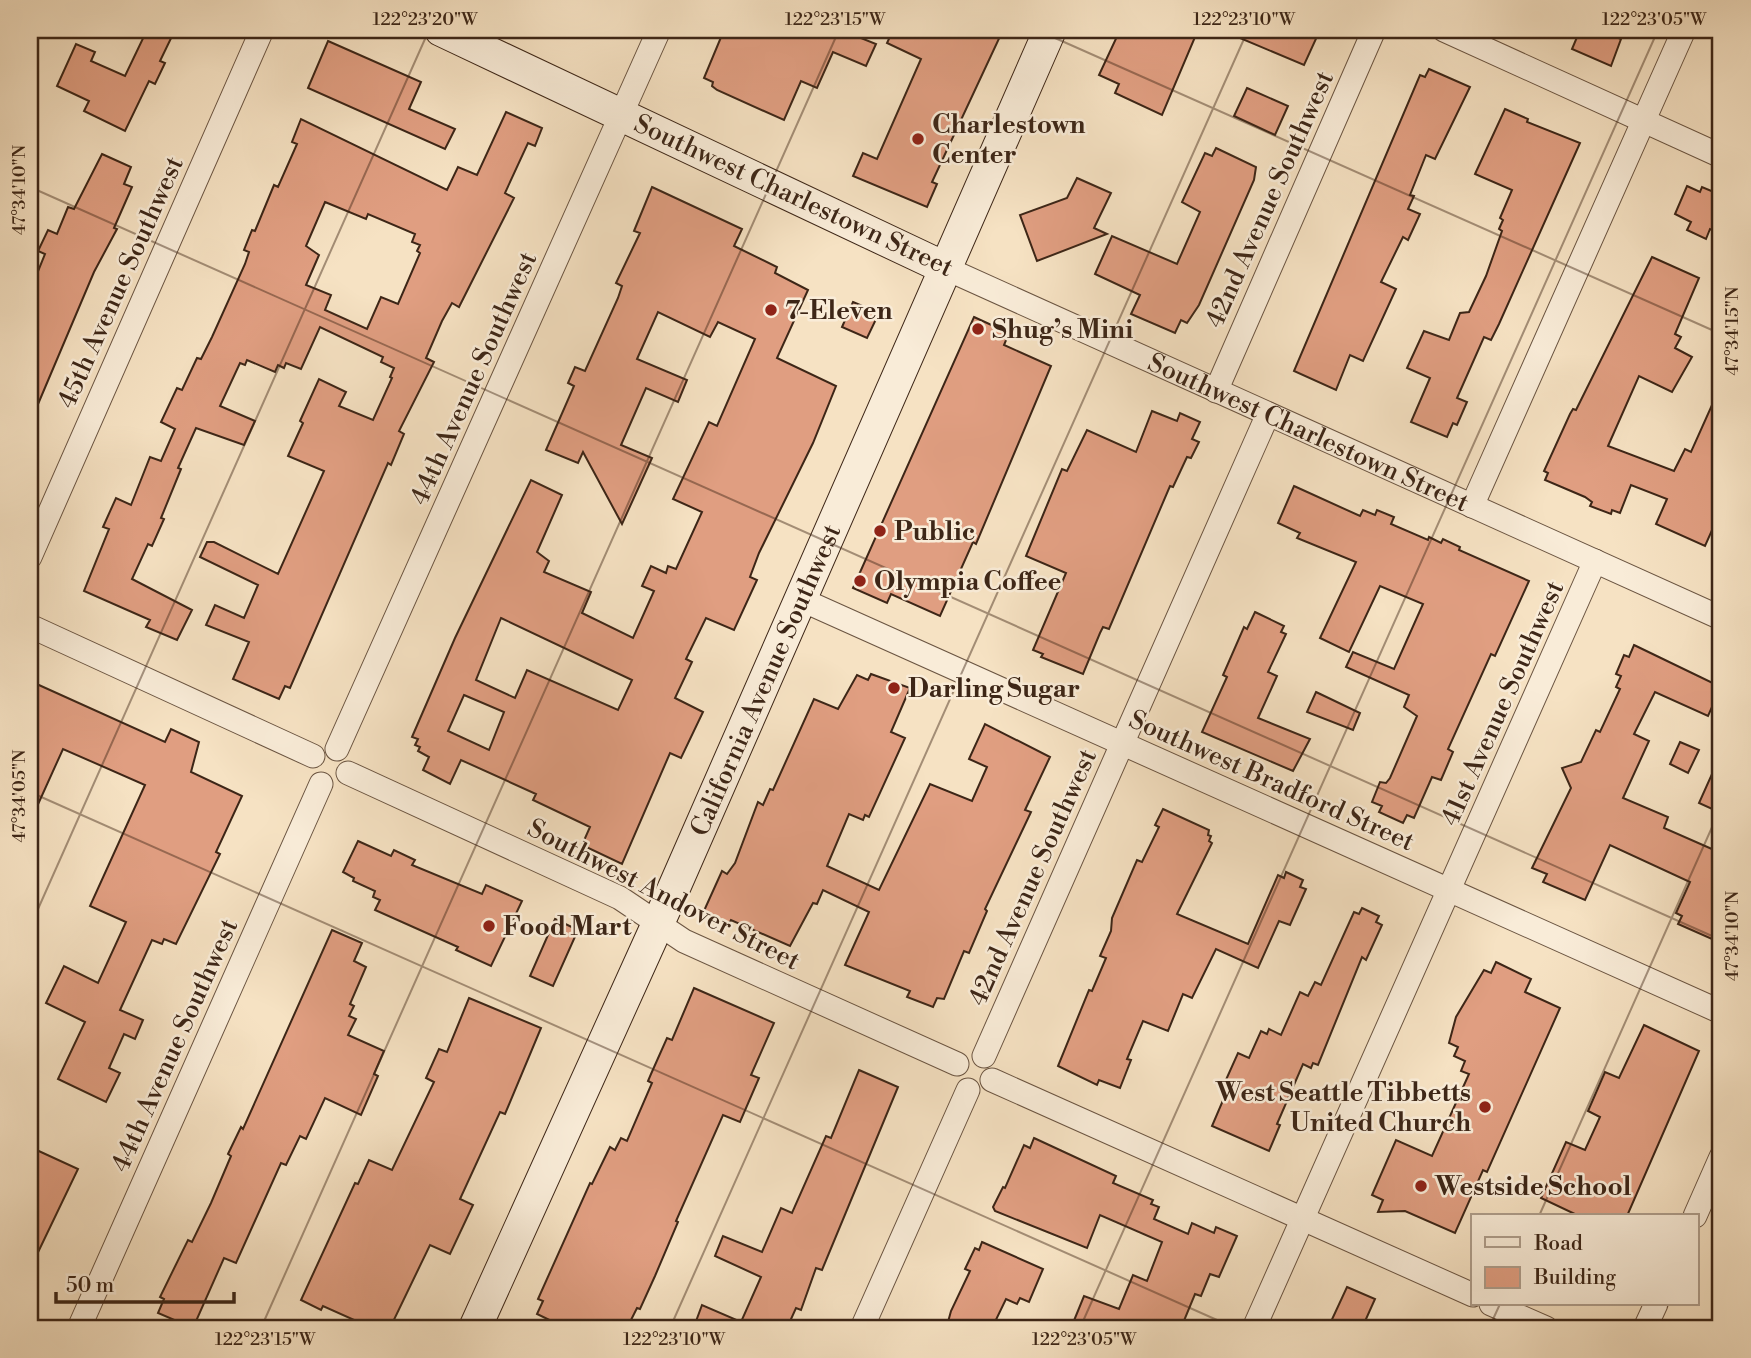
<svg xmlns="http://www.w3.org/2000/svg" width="1751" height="1358" font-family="'Libre Bodoni',serif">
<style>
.building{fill:#e09e81;stroke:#3d2617;stroke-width:2;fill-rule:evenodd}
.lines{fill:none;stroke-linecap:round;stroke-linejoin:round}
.street-casing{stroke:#6b5542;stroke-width:25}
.secondary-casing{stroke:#3d2617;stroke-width:34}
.street{stroke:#f9ecd8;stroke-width:23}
.secondary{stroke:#f9ecd8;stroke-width:32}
.ticks{fill:none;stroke:#3d2617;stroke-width:2;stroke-opacity:0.45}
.poi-dot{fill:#8f2418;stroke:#f9ecd8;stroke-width:2.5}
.labels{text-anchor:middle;stroke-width:5;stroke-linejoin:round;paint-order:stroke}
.poi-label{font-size:26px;font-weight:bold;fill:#3d2617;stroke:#f9ecd8;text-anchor:start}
.street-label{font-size:26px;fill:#3d2617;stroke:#f9ecd8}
.neatline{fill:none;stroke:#3d2617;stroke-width:2.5}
.ticks-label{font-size:18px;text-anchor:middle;fill:#3d2617}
</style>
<rect width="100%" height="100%" fill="#f6e2c3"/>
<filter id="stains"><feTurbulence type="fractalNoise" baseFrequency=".00286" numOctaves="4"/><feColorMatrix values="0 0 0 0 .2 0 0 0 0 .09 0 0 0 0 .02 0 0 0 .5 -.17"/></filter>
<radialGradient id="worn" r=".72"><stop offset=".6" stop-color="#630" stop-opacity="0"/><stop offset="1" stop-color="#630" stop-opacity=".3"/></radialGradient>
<g class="building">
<polygon points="147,30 175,30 160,61 165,63 155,84 149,81 125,131 84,111 89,101 57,86 76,44 95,52 91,61 125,76"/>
<polygon points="724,30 841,30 876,44 866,66 833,52 817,88 801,81 784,120 717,90 712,86 713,82 704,78"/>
<polygon points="893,30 1003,30 932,182 937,184 927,207 853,176 863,153 877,159 921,59 887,43"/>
<polygon points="1120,30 1198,30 1162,115 1115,93 1119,84 1099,75"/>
<polygon points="1221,30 1320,30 1304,65"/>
<polygon points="1580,30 1599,30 1621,39 1611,66 1572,49"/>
<polygon points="328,41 421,82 409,109 455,129 445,149 308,88"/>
<polygon points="1429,69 1470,87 1435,159 1426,155 1410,195 1414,196 1408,209 1420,214 1408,240 1403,237 1381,282 1396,289 1363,361 1350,355 1336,390 1294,371 1420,75 1425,77"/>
<polygon points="1247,88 1288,106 1275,135 1234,116"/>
<polygon points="1505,109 1528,119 1527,122 1580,143 1499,324 1491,340 1484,337 1457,398 1467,402 1457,425 1453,423 1447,437 1411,422 1430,378 1407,368 1424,331 1449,340 1460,313 1469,312 1486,276 1502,231 1499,229 1503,220 1500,218 1512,190 1475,174"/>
<path d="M506,112L542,128L535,146L528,143L505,193L514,198L459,307L452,303L442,321L426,358L434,362L399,431L404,434L391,465L388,463L290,688L285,686L279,699L233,679L249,642L206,625L215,605L244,618L258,585L200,557L207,542H214L278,574L324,471L288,456L303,423L300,421L319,379L346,392L339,406L373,420L392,378L390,377L394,368L381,362L383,357L320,327L301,369L286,363L284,368L278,365L275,372L247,360L245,365L240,363L220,406L255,421L244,445L196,428L178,468L181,469L161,518L164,519L152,546L148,544L132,579L192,610L177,640L146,627L150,620L84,591L109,529L103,527L116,498L131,505L150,457L161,461L175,429L161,422L177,388L182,390L197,358L201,359L212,337L245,264L249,252L244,250L252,230L255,231L274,185L278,187L297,144L292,142L301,119L447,190L458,167L477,175ZM325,202L366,219L368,214L415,234L412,242L420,245L417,251L420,253L398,304L381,297L367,329L325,310L331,295L306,285L319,255L306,246Z"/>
<polygon points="1216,148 1256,167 1254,180 1199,305 1187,323 1181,320 1175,333 1131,314 1140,295 1095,274 1112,236 1177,264 1200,212 1182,202 1205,153 1212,156"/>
<polygon points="102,154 131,167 124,184 132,187 114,228 117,229 94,272 30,423 30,291 45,254 38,251 48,230 57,234 68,207 74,209"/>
<polygon points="1077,178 1111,193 1094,228 1107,234 1037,261 1020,215 1067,198"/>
<polygon points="1687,186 1700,192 1702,187 1721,195 1721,234 1710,229 1706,239 1687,230 1691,222 1675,214"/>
<path d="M652,187L742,229L734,246L777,267L775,273L808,290L777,358L836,386L813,443L759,553L750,577L757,580L734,630L706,618L686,659L692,662L675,698L703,712L681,758L670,753L622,864L582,845L590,827L533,800L536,794L461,760L450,784L423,770L429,757L418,751L420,747L415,745L418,739L412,737L455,638L531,480L562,495L537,552L549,561L544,572L591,592L582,613L633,638L654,591L642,586L651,566L666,573L668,566L676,569L702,512L673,499L709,422L717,426L755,339L718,322L710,337L658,312L637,359L687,380L678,402L646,388L621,445L652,458L622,524L583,452L578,463L546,450L574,386L568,383L575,367L585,371L618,298L622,286L616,283L640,233L634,231ZM501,618L632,680L618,710L527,670L515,698L476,680ZM464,695L504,712L489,750L448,731Z"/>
<polygon points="1652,257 1699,278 1675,334 1681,337 1675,348 1692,357 1672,392 1639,376 1608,446 1674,471 1685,449 1691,452 1721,385 1721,510 1705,546 1656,524 1667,499 1631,485 1620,513 1612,510 1611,514 1590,506 1592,502 1585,497 1545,480 1548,473 1544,471 1570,414 1573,409 1576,410"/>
<polygon points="853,302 879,313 867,338 842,327"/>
<polygon points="974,317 1009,333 1004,345 1051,366 976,544 973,542 940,616 891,594 887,603 853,588"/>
<polygon points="1152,411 1177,421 1180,413 1200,422 1192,439 1199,442 1191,458 1187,457 1173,487 1170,486 1109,629 1103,627 1100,633 1083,674 1041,657 1043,654 1033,650 1066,573 1026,556 1062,469 1067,471 1087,430 1136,452"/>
<polygon points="1294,486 1360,516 1363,510 1375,515 1377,510 1394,517 1391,524 1428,540 1429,537 1441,543 1443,539 1460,547 1459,550 1529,581 1495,656 1491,654 1448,749 1453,752 1441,780 1432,777 1414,818 1407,815 1403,823 1379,812 1382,806 1372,802 1380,782 1386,783 1390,778 1417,716 1404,707 1409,695 1346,667 1353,652 1394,669 1423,604 1380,586 1349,652 1320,638 1356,562 1297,538 1300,533 1278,523"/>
<polygon points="1255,612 1284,626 1281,632 1286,634 1268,672 1277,676 1258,718 1310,739 1293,771 1202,732 1227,677 1223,675 1244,627 1247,629"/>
<polygon points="1634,645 1721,687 1708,716 1655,692 1634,734 1649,741 1623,798 1668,817 1664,828 1721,853 1721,943 1678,924 1682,916 1676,913 1690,882 1610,845 1585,900 1543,882 1547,874 1532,868 1571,788 1562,768 1581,762 1596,730 1600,732 1620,689 1616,687 1621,676 1616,674 1624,655 1629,657"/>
<polygon points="871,674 910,688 891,732 905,738 869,817 865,815 863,820 849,814 827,866 879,890 930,784 972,801 987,767 969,759 985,724 1050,757 1025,810 1031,812 985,909 987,911 969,953 964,951 944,999 937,998 933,1007 907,997 910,991 845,965 869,912 823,890 817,904 813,903 790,946 731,920 729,924 703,913 722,871 727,874 735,863 758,802 763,805 770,789 773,790 814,699 838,709 857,675 868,680"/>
<polygon points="30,681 165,742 171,729 199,742 191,772 242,796 216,852 220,854 176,944 164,939 162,944 152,940 120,1010 143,1020 135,1039 124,1034 109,1068 120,1073 106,1102 58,1079 85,1022 46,1003 64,966 98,983 126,922 90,906 145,785 63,749 30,822"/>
<polygon points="1316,692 1360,713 1353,730 1307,712"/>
<polygon points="1680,742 1699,750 1688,773 1670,764"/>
<polygon points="1721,754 1721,813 1699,803"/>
<polygon points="1163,809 1209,830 1208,835 1211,836 1209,841 1212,843 1177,914 1248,944 1278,875 1284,878 1286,872 1303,880 1300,887 1306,889 1290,925 1279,921 1258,968 1216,949 1192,998 1183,994 1168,1031 1143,1021 1127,1059 1131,1060 1120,1088 1099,1080 1097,1085 1058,1066 1089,990 1092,991 1106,958 1100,956 1111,931 1112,918 1137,860 1142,862 1159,827 1155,825"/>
<polygon points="358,841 391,856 394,850 415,860 412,865 482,894 486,885 522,901 491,966 456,950 458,947 375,910 380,900 373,897 375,891 353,881 354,878 343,872"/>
<polygon points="1362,908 1379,916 1376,922 1382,925 1366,960 1362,957 1318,1065 1313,1063 1311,1068 1303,1064 1277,1124 1280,1125 1269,1151 1212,1126 1230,1084 1225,1082 1238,1053 1249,1058 1261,1031 1267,1034 1269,1029 1281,1035 1300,992 1308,996 1315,982 1321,985 1354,912 1359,914"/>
<polygon points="555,919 578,930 553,986 530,976"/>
<polygon points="332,930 362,943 354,961 366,967 350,1004 354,1006 349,1016 356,1019 348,1035 384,1051 374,1074 378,1076 361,1115 325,1098 306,1139 300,1136 286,1165 281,1163 236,1263 224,1258 193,1328 158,1313 164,1299 160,1297 188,1240 192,1242 211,1203 231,1156 228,1154 241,1127 243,1129"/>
<polygon points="1496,962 1531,979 1525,992 1560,1008 1487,1172 1483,1170 1455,1233 1405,1211 1378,1212 1383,1200 1372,1195 1396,1140 1432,1156 1469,1074 1461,1071 1465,1061 1454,1056 1458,1047 1449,1043 1456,1017 1484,970 1491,973"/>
<polygon points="694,988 774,1023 751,1075 759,1078 740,1122 723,1115 676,1221 678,1222 655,1276 640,1309 637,1308 627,1328 566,1328 537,1314 543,1301 538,1299 590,1183 592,1184 610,1147 615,1150 621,1138 627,1141 652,1083 648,1081 651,1074 667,1038 672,1040"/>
<polygon points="469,998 541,1028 505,1114 500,1112 460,1199 473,1205 450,1254 430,1245 390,1328 372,1328 323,1306 321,1310 301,1300 355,1183 358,1184 369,1160 392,1170 434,1082 426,1078 439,1049 447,1052"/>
<polygon points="1644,1025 1699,1051 1627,1216 1579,1216 1541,1198 1566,1142 1585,1150 1600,1117 1588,1111 1605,1072 1619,1078"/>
<polygon points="859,1070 898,1087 822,1270 816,1268 801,1310 796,1308 787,1328 704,1328 695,1324 702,1305 741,1322 761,1277 715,1256 723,1236 762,1252 781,1208 792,1213 826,1136 831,1138"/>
<polygon points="1034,1138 1116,1176 1113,1183 1153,1200 1151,1204 1159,1207 1154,1219 1188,1234 1192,1223 1214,1233 1216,1227 1237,1236 1219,1277 1210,1274 1201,1296 1195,1294 1181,1328 1087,1328 1073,1323 1084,1296 1119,1309 1133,1275 1147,1281 1162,1242 1100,1215 1087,1248 995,1211 993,1207 1003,1187 1005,1188 1024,1145 1030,1148"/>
<polygon points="30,1147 78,1169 30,1269"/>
<polygon points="982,1242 1043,1269 1029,1302 1020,1298 1017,1304 1006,1299 992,1328 963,1328 948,1322 951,1311 970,1271 965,1269 975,1248 979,1250"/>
<polygon points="1347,1287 1375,1299 1362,1328 1328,1328"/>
</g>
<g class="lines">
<defs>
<g id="street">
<polyline points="1444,30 1721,156"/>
<path id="s1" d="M945,268L1721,618"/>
<polyline points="1216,391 1374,30"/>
<polyline points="1472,506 1684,30"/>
<polyline points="30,557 262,30"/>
<polyline points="800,599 1721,1012"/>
<polyline points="30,626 313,756"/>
<polyline points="337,749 659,30"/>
<polyline points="348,773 620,898 684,941 957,1064"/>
<polyline points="984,1056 1268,414"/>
<polyline points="992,1080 1473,1295"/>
<polyline points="1695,1216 1721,1157"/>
<polyline points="1491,1304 1546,1328"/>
<polyline points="79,1328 321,784"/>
<polyline points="862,1328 968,1090"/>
<polyline points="1254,1328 1595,561"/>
<polyline points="1645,1328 1656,1304"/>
</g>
<g id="secondary">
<polyline points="441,30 945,268"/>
<path id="s2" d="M475,1328L670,897L1050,30"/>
</g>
</defs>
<use href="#street" class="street-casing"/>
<use href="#secondary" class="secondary-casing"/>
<use href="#street" class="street"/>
<use href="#secondary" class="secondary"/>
</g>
<path class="ticks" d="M1037,30L1721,334M30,187L1721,940M30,792L1235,1328M30,927L429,30M1539,1216L1721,807M261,1328L839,30M670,1328L1248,30M1080,1328L1658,30M1489,1328L1500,1304"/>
<g class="poi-dot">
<circle cx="918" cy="139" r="7"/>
<circle cx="771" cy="310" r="7"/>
<circle cx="978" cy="329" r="7"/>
<circle cx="880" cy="531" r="7"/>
<circle cx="860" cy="581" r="7"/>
<circle cx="894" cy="688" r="7"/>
<circle cx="489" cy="926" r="7"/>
<circle cx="1485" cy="1107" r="7"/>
<circle cx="1421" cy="1186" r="7"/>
</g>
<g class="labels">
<g class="poi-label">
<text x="932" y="133">Charlestown<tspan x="932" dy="30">Center</tspan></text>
<text x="785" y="319">7-Eleven</text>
<text x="992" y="338">Shug’s Mini</text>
<text x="894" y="540">Public</text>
<text x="874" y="590">Olympia Coffee</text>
<text x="908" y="697">Darling Sugar</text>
<text x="503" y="935">Food Mart</text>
<text x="1471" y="1101" text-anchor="end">West Seattle Tibbetts<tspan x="1471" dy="30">United Church</tspan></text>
<text x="1435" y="1195">Westside School</text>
</g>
<g class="street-label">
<text transform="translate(794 195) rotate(25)" y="9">Southwest Charlestown Street</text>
<text transform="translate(1269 199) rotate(-66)" y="9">42nd Avenue Southwest</text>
<text transform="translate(120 282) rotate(-66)" y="9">45th Avenue Southwest</text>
<text transform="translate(473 378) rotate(-66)" y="9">44th Avenue Southwest</text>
<text dy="9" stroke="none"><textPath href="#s1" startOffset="399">Southwest Charlestown Street</textPath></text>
<text dy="9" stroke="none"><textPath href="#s2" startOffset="710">California Avenue Southwest</textPath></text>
<text transform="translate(1502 703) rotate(-66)" y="9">41st Avenue Southwest</text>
<text transform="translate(1272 780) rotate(24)" y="9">Southwest Bradford Street</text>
<text transform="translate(1032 877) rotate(-66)" y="9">42nd Avenue Southwest</text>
<text transform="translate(664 894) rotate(27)" y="9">Southwest Andover Street</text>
<text transform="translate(174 1045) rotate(-66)" y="9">44th Avenue Southwest</text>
</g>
</g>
<rect width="1751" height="1358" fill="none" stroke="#f6e2c3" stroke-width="77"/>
<rect x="1471" y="1214" width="228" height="91" fill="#f9ecd8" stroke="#ae9d8b" stroke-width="2"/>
<rect x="1485" y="1237" width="35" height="10" fill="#f9ecd8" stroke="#ae9d8b" stroke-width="2"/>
<text x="1534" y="1250" font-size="21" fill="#3d2617">Road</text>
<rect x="1485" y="1267" width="35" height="21" fill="#e09e81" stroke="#ae9d8b" stroke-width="2"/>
<text x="1534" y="1284" font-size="21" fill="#3d2617">Building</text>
<path d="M56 1292v10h178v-10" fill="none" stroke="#3d2617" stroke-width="3.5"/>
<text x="66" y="1292" font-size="21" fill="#3d2617" stroke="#f9ecd8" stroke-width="5" paint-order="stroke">50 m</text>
<rect x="38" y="38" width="1674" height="1282" class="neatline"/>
<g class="ticks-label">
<text x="425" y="25">122°23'20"W</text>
<text x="835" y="25">122°23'15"W</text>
<text x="1244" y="25">122°23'10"W</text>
<text x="1654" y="25">122°23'05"W</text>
<text transform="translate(19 190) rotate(-90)" y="6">47°34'10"N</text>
<text transform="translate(1732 331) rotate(-90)" y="6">47°34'15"N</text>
<text transform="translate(19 796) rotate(-90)" y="6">47°34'05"N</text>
<text transform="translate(1732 936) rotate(-90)" y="6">47°34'10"N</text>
<text x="265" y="1345">122°23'15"W</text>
<text x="674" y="1345">122°23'10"W</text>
<text x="1084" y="1345">122°23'05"W</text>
</g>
<rect width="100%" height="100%" filter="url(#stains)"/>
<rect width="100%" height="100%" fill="url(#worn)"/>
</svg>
